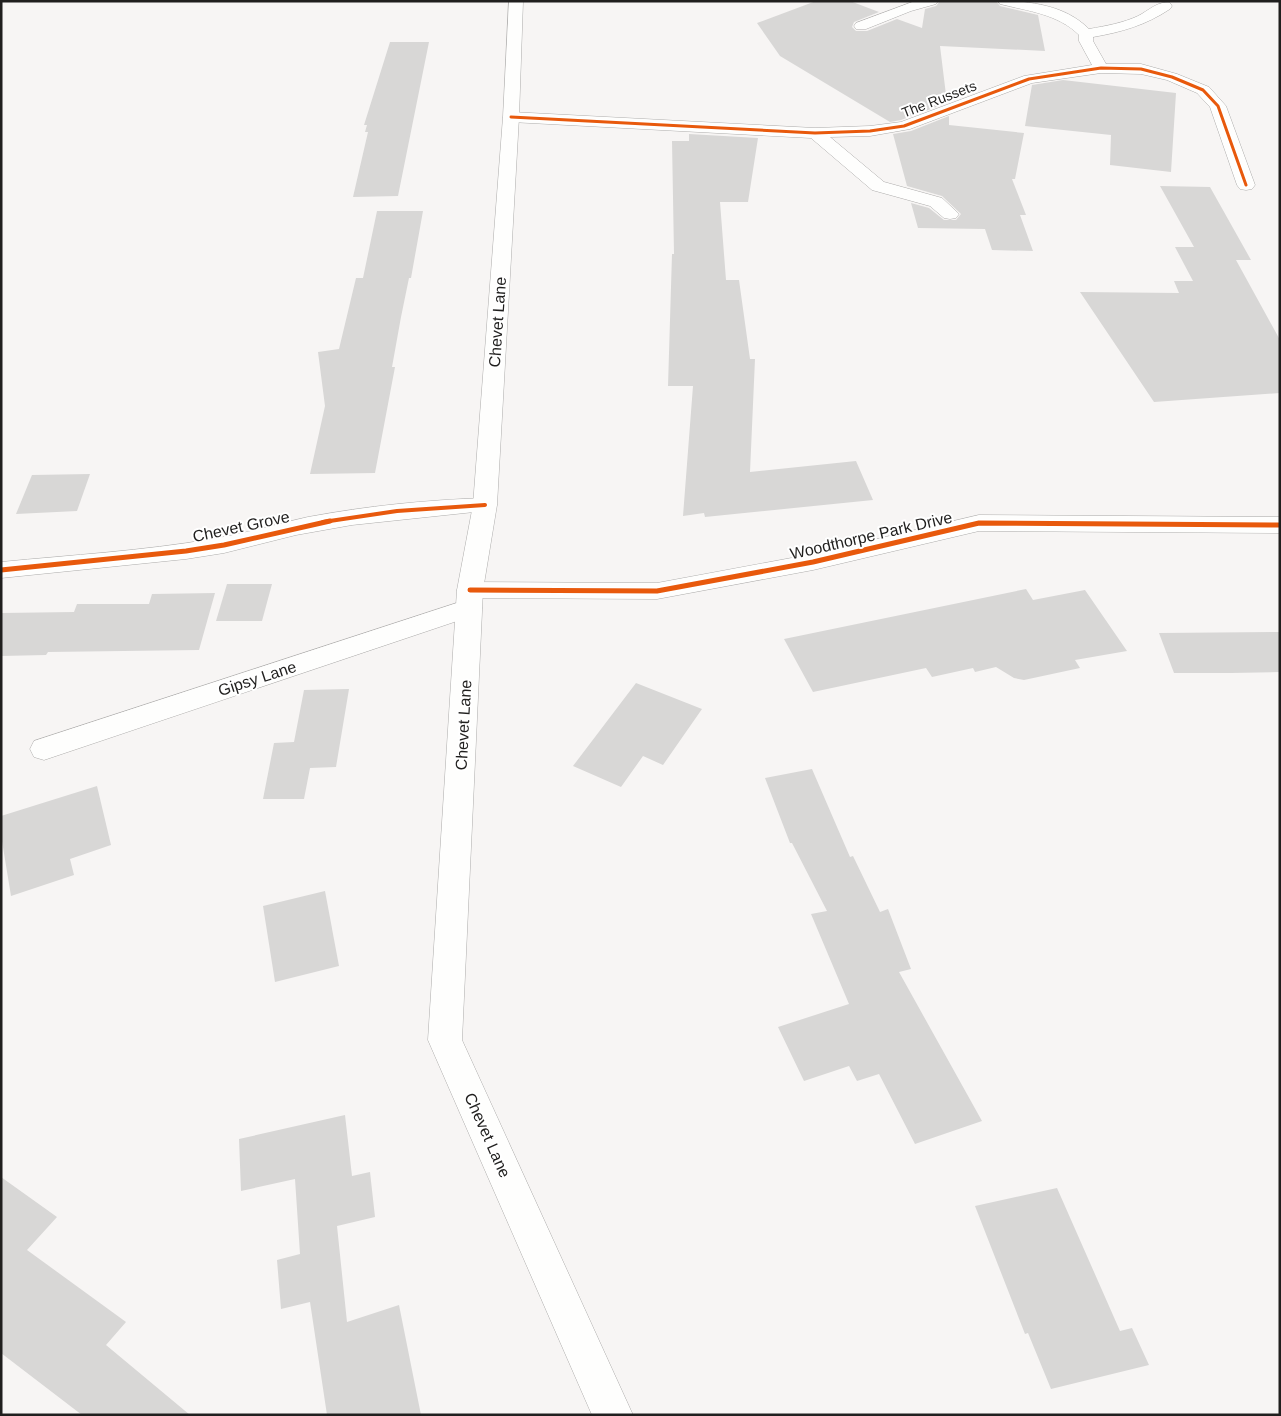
<svg xmlns="http://www.w3.org/2000/svg" width="1281" height="1416" font-family="Helvetica,sans-serif">
<style>
.building{fill:#d8d7d6}
.lines{fill:none;stroke-linecap:round;stroke-linejoin:round}
.street-casing{stroke:#adacab;stroke-width:1}
.secondary-casing{stroke:#adacab;stroke-width:1}
.street{fill:#fefefd;fill-rule:evenodd}
.secondary{fill:#fefefd;fill-rule:evenodd}
.cycleway-far2-casing{stroke:#fff;stroke-width:5}
.cycleway-far1-casing{stroke:#fff;stroke-width:6}
.cycleway-casing{stroke:#fff;stroke-width:8}
.cycleway-far2{stroke:#e8590c;stroke-width:3}
.cycleway-far1{stroke:#e8590c;stroke-width:4}
.cycleway{stroke:#e8590c;stroke-width:5}
.labels{text-anchor:middle;stroke-width:4;stroke-linejoin:round;paint-order:stroke}
.far-street-label{font-size:14px;fill:#201f1e;stroke:#fff}
.street-label{font-size:16px;fill:#201f1e;stroke:#fff}
</style>
<rect width="100%" height="100%" fill="#f7f5f4"/>
<g class="building">
<polygon points="816,1 850,1 879,12 854,22 852,27 856,31 867,31 897,19 922,28 925,9 936,6 940,1 996,1 1000,6 1038,15 1045,51 940,46 947,103 901,120 890,122 780,56 757,23"/>
<polygon points="390,42 429,42 398,196 353,197 368,132 365,132 367,125 364,125"/>
<polygon points="1063,80 1176,93 1171,172 1110,165 1111,135 1025,126 1032,85"/>
<polygon points="949,116 949,125 1024,133 1015,179 1012,179 1026,215 1020,215 1033,251 992,250 985,229 918,228 911,203 929,208 944,220 956,220 961,214 942,196 907,186 893,134 911,131"/>
<polygon points="689,134 758,138 748,202 720,202 726,280 739,280 750,359 755,359 750,472 856,461 873,500 705,517 704,513 683,516 693,386 668,386 672,254 674,254 672,141 689,141"/>
<polygon points="1160,186 1210,187 1251,260 1236,260 1280,340 1280,393 1154,402 1080,292 1179,293 1174,281 1193,281 1175,247 1194,247"/>
<polygon points="377,211 423,211 411,278 409,278 401,317 392,367 395,367 375,473 310,474 325,406 318,352 339,349 356,278 363,278"/>
<polygon points="90,474 77,511 16,514 32,475"/>
<polygon points="227,584 272,584 262,621 216,621"/>
<polygon points="1026,589 1033,600 1085,590 1127,651 1075,660 1080,668 1024,680 1014,678 996,667 975,672 973,668 932,677 926,668 813,692 784,639"/>
<polygon points="215,593 199,650 48,652 46,655 1,656 1,613 74,612 77,604 149,604 152,594"/>
<polygon points="1280,632 1280,672 1231,673 1174,673 1159,633"/>
<polygon points="636,683 702,709 663,765 643,756 621,787 573,766"/>
<polygon points="349,689 336,767 310,768 304,799 263,799 274,743 294,742 304,690"/>
<polygon points="812,769 850,857 853,856 880,912 888,909 911,969 899,972 982,1121 915,1144 879,1074 857,1081 849,1066 804,1081 778,1027 849,1004 811,914 827,911 792,843 790,843 765,778"/>
<polygon points="97,786 111,845 70,859 74,875 11,896 1,835 1,816"/>
<polygon points="325,891 339,966 275,982 263,906"/>
<polygon points="345,1115 352,1176 370,1172 375,1217 337,1226 347,1322 399,1305 421,1415 327,1415 310,1302 281,1309 277,1260 300,1254 295,1179 241,1191 239,1139"/>
<polygon points="1,1177 57,1217 27,1250 126,1322 106,1345 190,1415 82,1415 1,1353"/>
<polygon points="1057,1188 1120,1331 1132,1328 1149,1365 1051,1389 1028,1333 1025,1334 975,1206"/>
</g>
<g class="lines">
<defs>
<g id="street">
<polygon points="915,1 938,1 936,4 911,11 866,29 856,29 854,26 856,23"/>
<path d="M998,1C1030,1 1065,5 1089,29C1106,26 1123,23 1138,16C1148,11 1159,0 1170,3L1172,6L1170,9C1146,25 1122,32 1093,37V41L1106,64H1141L1177,74L1209,87L1226,106L1255,185L1252,189L1246,190L1240,189L1237,185L1210,107L1197,93L1167,80L1141,74L1101,73L1032,83L910,129L870,136L830,137L884,182L942,198L959,214L956,218L950,219L944,218L930,206L872,190L811,138L511,122L505,120L503,117L505,114L511,112L815,128L870,126L901,122L1024,76L1092,65L1079,41V35C1058,14 1028,11 1000,4Z"/>
<path d="M485,498L493,500L497,505L493,510L352,525L296,535L224,553L186,559L1,578V562C72,555 142,551 212,539C245,534 276,524 308,517C367,506 426,500 485,498Z"/>
<polygon points="979,515 1280,517 1280,533 979,531 813,570 657,599 470,598 461,596 457,590 461,584 470,582 657,583 813,554"/>
<polygon points="469,599 478,602 482,608 478,614 44,760 34,757 30,749 34,741"/>
</g>
<polygon id="secondary" points="509,1 523,1 519,117 497,505 483,590 462,1040 633,1415 592,1415 428,1040 457,590 473,505 503,117"/>
</defs>
<use href="#street" class="street-casing"/>
<use href="#secondary" class="secondary-casing"/>
<use href="#street" class="street"/>
<use href="#secondary" class="secondary"/>
<defs>
<polyline id="cycleway-far2" points="511,117 815,133 870,131 904,126 1029,79 1101,68 1141,69 1172,77 1203,90 1218,106 1246,185"/>
<polyline id="cycleway-far1" points="323,522 397,511 485,505"/>
<g id="cycleway">
<polyline points="1,570 186,551 224,545 330,521"/>
<polyline points="470,590 657,591 813,562 979,523 1280,525"/>
</g>
</defs>
<use href="#cycleway-far2" class="cycleway-far2-casing"/>
<use href="#cycleway-far1" class="cycleway-far1-casing"/>
<use href="#cycleway" class="cycleway-casing"/>
<use href="#cycleway-far2" class="cycleway-far2"/>
<use href="#cycleway-far1" class="cycleway-far1"/>
<use href="#cycleway" class="cycleway"/>
</g>
<g class="labels">
<g class="far-street-label">
<text transform="translate(939 99) rotate(-21)" y="5">The Russets</text>
</g>
<g class="street-label">
<text transform="translate(497 322) rotate(-86)" y="6">Chevet Lane</text>
<text transform="translate(241 526) rotate(-12)" y="6">Chevet Grove</text>
<text transform="translate(871 535) rotate(-13)" y="6">Woodthorpe Park Drive</text>
<text transform="translate(257 678) rotate(-18)" y="6">Gipsy Lane</text>
<text transform="translate(463 725) rotate(-87)" y="6">Chevet Lane</text>
<text transform="translate(488 1135) rotate(66)" y="6">Chevet Lane</text>
</g>
</g>
<rect width="1281" height="1416" fill="none" stroke="#201f1e" stroke-width="5"/>
</svg>
